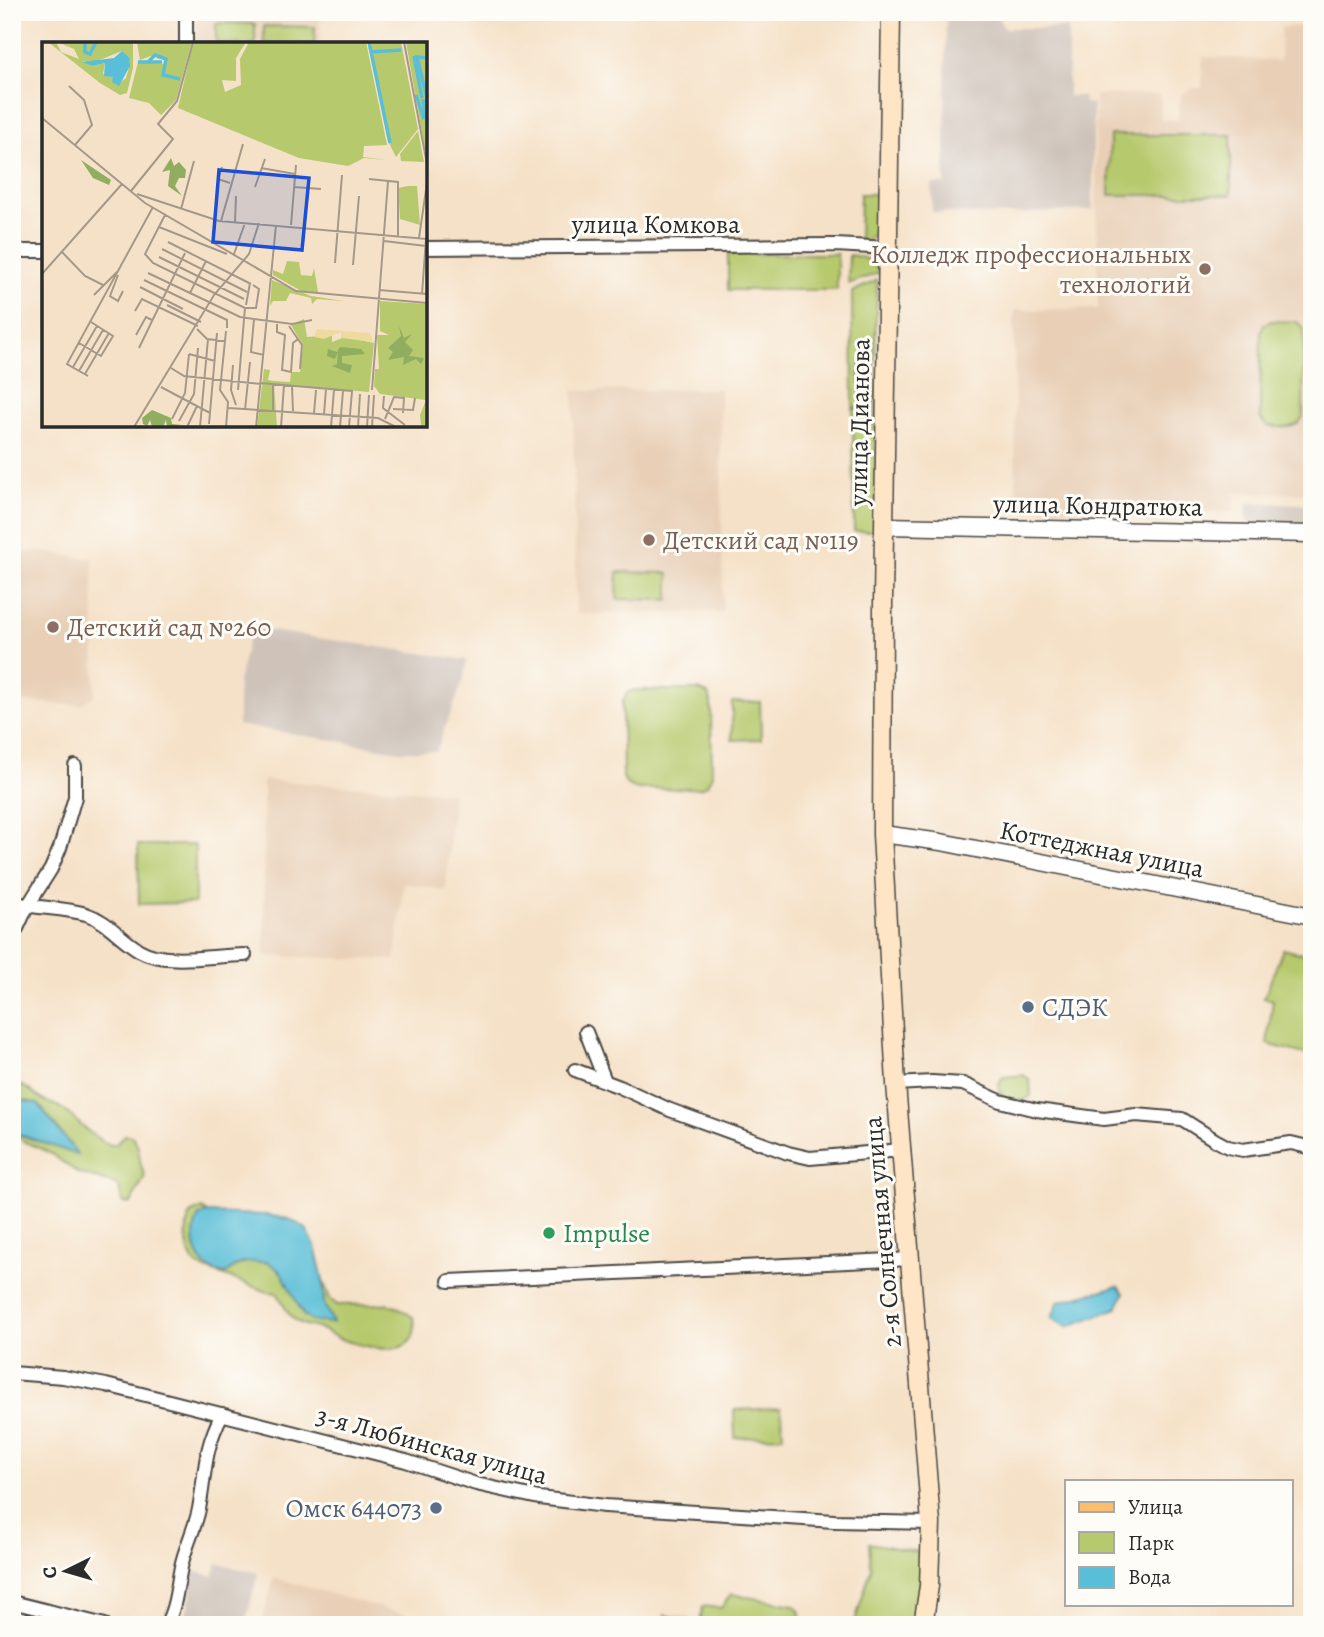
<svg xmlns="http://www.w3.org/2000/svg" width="1324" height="1637" font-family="Alegreya,serif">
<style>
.built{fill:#e8cfb6}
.industrial{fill:#cec2b9}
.green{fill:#b6c96c;stroke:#707a4c;stroke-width:2}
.water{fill:#59bed7;stroke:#427481;stroke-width:2}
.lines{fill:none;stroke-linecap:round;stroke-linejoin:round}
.minor-casing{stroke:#494642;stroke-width:16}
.tertiary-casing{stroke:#494642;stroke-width:19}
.secondary-casing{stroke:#494642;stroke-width:21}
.primary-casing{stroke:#494642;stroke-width:23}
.minor{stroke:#fff;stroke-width:12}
.tertiary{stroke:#fff;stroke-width:16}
.secondary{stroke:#fde5c5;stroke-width:18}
.primary{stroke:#fbbd6e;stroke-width:19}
.education-dot{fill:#8d6e63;stroke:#fdfcf7;stroke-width:2.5}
.service-dot{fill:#5c6f8a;stroke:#fdfcf7;stroke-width:2.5}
.leisure-dot{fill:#2e9e5b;stroke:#fdfcf7;stroke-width:2.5}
.labels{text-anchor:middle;stroke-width:6;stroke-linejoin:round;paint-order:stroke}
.street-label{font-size:26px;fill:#2b2b2b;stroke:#fdfcf7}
.education-label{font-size:26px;fill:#785e54;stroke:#fdfcf7;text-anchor:start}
.service-label{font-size:26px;fill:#4e5e75;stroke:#fdfcf7;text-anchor:start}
.leisure-label{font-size:26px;fill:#27864d;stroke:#fdfcf7;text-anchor:start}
.inset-river{fill:none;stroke:#59bed7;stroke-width:3.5}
.inset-road{fill:none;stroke:#a49889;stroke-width:2}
.view{fill:#1d4ed8;fill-opacity:0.15;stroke:#1d4ed8;stroke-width:3.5}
.inset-edge{fill:none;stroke:#2b2b2b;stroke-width:3.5}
</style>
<rect width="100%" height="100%" fill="#fdfcf7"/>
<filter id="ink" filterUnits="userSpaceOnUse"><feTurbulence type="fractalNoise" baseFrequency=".0143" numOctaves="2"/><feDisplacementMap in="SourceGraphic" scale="14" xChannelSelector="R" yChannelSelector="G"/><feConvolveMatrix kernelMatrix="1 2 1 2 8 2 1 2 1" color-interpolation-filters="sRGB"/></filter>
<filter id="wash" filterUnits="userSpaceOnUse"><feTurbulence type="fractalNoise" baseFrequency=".00686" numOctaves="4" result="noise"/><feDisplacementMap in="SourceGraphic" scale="28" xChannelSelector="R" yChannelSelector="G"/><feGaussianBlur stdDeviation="1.57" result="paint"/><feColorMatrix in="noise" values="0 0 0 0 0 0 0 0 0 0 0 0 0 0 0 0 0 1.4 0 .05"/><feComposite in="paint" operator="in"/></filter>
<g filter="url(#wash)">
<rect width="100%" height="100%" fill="#f5e1c7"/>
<g class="built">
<polygon points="195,12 320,12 320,44 196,44"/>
<polygon points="1281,27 1312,27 1312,494 1235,493 1234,512 1016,508 1014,310 1098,309 1095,95 1158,94 1161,98 1161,120 1178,120 1181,94 1193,88 1202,88 1203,57 1280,61"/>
<polygon points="720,389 723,612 576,614 573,391"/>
<polygon points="36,551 93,559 95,695 80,705 12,701 12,555"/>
<polygon points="263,780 453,793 446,890 404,883 395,960 265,956"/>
<polygon points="274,1578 428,1621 431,1625 261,1625"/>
</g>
<g class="industrial">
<polygon points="946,12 995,12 1004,28 1068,28 1068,96 1083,96 1084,103 1093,104 1093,210 989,215 932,212 932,184 945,184"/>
<polygon points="1247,503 1312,504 1312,524 1247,523"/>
<polygon points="251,628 467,660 463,682 436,751 400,751 238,725 238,682"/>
<polygon points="217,1563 258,1573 245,1625 183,1625 192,1591 184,1588 189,1570 213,1576"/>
</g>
<g class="green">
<polygon points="216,23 255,24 255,44 216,44"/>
<polygon points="264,26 315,27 314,44 264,44"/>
<polygon points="1110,135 1231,135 1231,195 1109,195"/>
<polygon points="860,194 877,194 880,208 877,233 865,240 859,240"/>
<rect x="728" y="254" width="109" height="36"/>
<path d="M849,255C861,256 875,260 879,273L848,284Z"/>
<polygon points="877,280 875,363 860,364 860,407 853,407 852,292"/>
<path d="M1270,321L1297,322L1304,329L1303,416C1298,431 1281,427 1267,426L1260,418L1261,332L1264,325Z"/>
<polygon points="861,366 875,366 876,531 854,531 853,409 861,409"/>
<polygon points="618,572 669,573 669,600 617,599"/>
<polygon points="634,690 699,690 708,694 711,702 712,775 707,785 700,788 636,789 626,784 623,777 622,703 627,693"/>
<polygon points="732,702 760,702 761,739 732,740"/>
<polygon points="138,845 195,845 195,903 139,904"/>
<polygon points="1283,949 1312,956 1312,1056 1267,1044 1273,1000 1264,998"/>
<path d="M1024,1075L1030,1081L1031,1096C1019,1107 987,1096 1003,1077Z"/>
<path d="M12,1084C25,1084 31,1092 41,1099C47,1103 55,1104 61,1108C75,1118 100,1146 115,1145L125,1135L132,1136C142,1148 137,1162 145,1175C142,1186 134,1191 132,1202L128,1204L122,1202L119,1187L115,1184L78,1173L50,1153L21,1140L12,1132L77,1154L38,1104L12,1098Z"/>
<path d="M202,1209L207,1213L199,1216C188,1241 196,1271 226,1274C240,1260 266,1255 281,1272C286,1277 288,1286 292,1291C302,1303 320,1313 333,1322L324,1304L323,1280L330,1299L337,1305L387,1304L399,1308L414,1318C422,1364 365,1347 340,1339C333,1336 327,1331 320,1329C312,1326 302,1326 295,1320C286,1314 283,1301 277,1293L268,1292L197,1266C185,1254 184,1228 191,1213Z"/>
<polygon points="781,1408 783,1436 735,1438 734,1410"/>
<polygon points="869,1543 924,1553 917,1625 854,1625 871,1569"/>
<polygon points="731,1594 793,1605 799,1610 801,1618 793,1618 791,1625 663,1625 665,1615 700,1623 703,1606 721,1608"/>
</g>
<g class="water">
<polygon points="12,1098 38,1104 78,1155 12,1132"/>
<path d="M207,1213L266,1215L289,1219L305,1228L315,1246L323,1280L324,1304L333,1323L313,1321L304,1316L281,1272L268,1262H244L235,1266L226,1274C196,1270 188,1241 199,1216Z"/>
<polygon points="1118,1286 1124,1293 1117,1308 1067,1327 1052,1318 1058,1302"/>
</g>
</g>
<g filter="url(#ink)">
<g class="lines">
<defs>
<g id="minor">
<polyline points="186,12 186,44"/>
<polyline points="425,248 836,245 888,248"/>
<polyline points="12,251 44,251"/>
<path d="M12,902C36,909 61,907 86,914C108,921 120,939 139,950C166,966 214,955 245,955"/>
<polyline points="12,939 27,907 51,869 60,848 75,797 75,766"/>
<polyline points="586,1032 605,1081"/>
<polyline points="575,1070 620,1087 670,1110 788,1153 810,1158 901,1150"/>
<polyline points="896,1084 932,1082 963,1084 1000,1101 1037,1110 1104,1119 1136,1115 1182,1119 1215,1140 1228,1147 1243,1150 1291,1143 1312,1148"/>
<polyline points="449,1281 911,1259"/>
<polyline points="12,1373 63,1377 106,1385 406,1461 476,1484 539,1498 605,1506 834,1521 931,1523"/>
<polyline points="12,1602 105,1625"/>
<path d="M166,1625C176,1607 177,1586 181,1567C185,1547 195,1529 199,1509C206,1472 203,1451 222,1414"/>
</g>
<g id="tertiary">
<polyline points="884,526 1312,534"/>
<polyline points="882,834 941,842 1312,916"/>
</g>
<polyline id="secondary" points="891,12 883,604 882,834 896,1084 931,1523 929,1586 923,1625"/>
<polyline id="primary" points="1311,1625 1312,1624"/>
</defs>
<use href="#minor" class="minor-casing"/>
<use href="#tertiary" class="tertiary-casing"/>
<use href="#secondary" class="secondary-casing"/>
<use href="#primary" class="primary-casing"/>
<use href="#minor" class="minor"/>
<use href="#tertiary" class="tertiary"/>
<use href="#secondary" class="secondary"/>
<use href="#primary" class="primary"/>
</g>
</g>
<g class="education-dot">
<circle cx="1205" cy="269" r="7"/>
<circle cx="649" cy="540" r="7"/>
<circle cx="53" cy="627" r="7"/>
</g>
<g class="service-dot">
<circle cx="1028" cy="1007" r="7"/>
<circle cx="436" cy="1508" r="7"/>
</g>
<circle class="leisure-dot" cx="549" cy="1233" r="7"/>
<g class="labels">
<g class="street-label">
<text x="656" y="233">улица Комкова</text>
<text transform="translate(859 422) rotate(-89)" y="9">улица Дианова</text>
<text transform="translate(1098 505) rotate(1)" y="9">улица Кондратюка</text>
<text transform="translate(1102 849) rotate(11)" y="9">Коттеджная улица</text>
<text transform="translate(882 1232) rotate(-95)" y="9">2-я Солнечная улица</text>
<text transform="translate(432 1445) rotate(15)" y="9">3-я Любинская улица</text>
</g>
<g class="education-label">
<text x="1191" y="263" text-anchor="end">Колледж профессиональных<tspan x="1191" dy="30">технологий</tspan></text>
<text x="663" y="549">Детский сад №119</text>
<text x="67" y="636">Детский сад №260</text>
</g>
<g class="service-label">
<text x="1042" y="1016">СДЭК</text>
<text x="422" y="1517" text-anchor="end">Омск 644073</text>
</g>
<g class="leisure-label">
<text x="563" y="1242">Impulse</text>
</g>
</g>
<g transform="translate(42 42)">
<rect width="385" height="385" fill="#f5e1c7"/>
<path d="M6,0H14L19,10L37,17L32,7L15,0H91V26L85,51L78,53L58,41ZM80,9L87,15V26L84,36L75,43L71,35L61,32L63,21L50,24L40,19L50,21ZM95,0H150L134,58L119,73L107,61L87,56L96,20L123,22L125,15L116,17L114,12L98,18ZM151,0H204L194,16V39L180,38L183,50L199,43L198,17L207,0H324L345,103L322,104L321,115L345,118L322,116L306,124L257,116L136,66ZM326,0H359L376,87L354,115L346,99ZM364,0H385V14H378L385,15V119ZM376,89L382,120L359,119L358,112ZM366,144H375L378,183L358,177L356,146ZM245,219L257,220L259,233L270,234L272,226L276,250H261L231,233V228L241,232ZM230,238L269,254L301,259L275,257L270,262L269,256L248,251L244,259H231L228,264ZM338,259L385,262V384L379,383L378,373L384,358L338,352L332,344L333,327H337L335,293H347L338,289ZM262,277L265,295L290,293V300L303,295L332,301L327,350L232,342L235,385H215L222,327L228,328L226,338L232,339L248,340L249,330H258L261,303L249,283Z" fill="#b6c96c" fill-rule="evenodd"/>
<path d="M129,116L132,124L137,120L144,128L143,136H137L133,144L140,154L126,144L128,128L120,130ZM39,118L69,138L67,143L51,136ZM357,284L362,296L370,292L363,300L371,308L367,314L382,316L379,322L374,317L361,323L362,315L346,318L351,310L346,306L359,294ZM298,305L319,307L323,312L300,314V321L310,323L308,331L290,324L295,322L296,310L293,317L285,314L286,307L295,310ZM110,368L129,376L130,382L140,383L125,385L124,378L121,385H110L108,378L105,384L101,382L100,376Z" fill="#90ad60"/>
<path d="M275,287L328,291L331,300L299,296V290L282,297L272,295Z" fill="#eeda9e"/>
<path d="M80,9L87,15L88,24L77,44L70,40L71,35L62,34L63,21L50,24L40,20L72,16Z" fill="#59bed7"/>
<path class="inset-river" d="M43,0V10L48,12L54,0M327,0L348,101M329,10L359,8M372,14L380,56M385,16L375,15L385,56M96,20H120M106,20L113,13L124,17L121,33L138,37M374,53L382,77M381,57L385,81"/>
<path class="inset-road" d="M362,0L385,122M27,44L42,58L50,83L33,103M0,76L103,161L254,249L385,261M180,125L176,137L188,141M219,126L253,132M327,137L356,140V194M213,145L223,117M252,145L279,147M89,149L131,97L116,82L135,59L151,0M95,152L177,179L385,197M139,167L152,119M123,173L103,212L111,221L203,266M179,179L201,102M193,180L194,154M249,183L254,123M117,185L185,212M377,196L385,141M342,199L384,204M126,200L209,242M120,207L205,250M19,209L43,234L61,243M192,212L203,181M117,215L202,257M293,221L300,133M311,223L317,154M106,231L169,261M0,232L80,142M76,233L68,254L76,259L81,249M229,234L234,183M102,238L185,278V286M98,245L141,267M337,248L385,252M148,251L164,219M380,252L384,197M52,253L75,230M169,261L198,275L250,282L270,278M125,263L159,280M204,263L208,241M93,269L100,257L156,284M212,277L209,310L222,313M235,282V290L243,293L240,328L249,330L251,301L256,297M247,284L260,303L258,327M155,287L165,297L183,299M94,293L104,275L110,278M37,301L59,314L71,294L49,280M97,306L143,211M147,312L173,319M191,323L189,348L194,363M31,325L55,284M129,326L142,334L219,342M37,329L61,288M43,332L67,291M46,334L25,322L111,165M219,341L310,349L307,385M231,342V369M250,344L251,369M119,345L168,371M196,348L203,266H214L217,247L211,243M330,348L346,139M342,354L341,366L363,383M186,366L336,376L354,385M351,367L371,368L373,356M203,368L208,320M272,371L274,348M282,372L284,347M130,377L143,351L147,312M343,377L352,355L362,356L361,371M137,379L152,352L156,306M167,382L175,291M92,385L172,253L207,212L217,181M145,385L155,364M158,385L166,297M184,385L186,360L178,348L184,289M214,385L229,234M239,385L242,343M289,385L292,348M298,385L301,349M316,385L318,352M325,385L327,353M330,385L332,353"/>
<path class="view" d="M177,128L267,136L260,208L171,200Z"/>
<rect width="385" height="385" class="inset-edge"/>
</g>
<rect width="1324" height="1637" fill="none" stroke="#fdfcf7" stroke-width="42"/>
<rect x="1065" y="1480" width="228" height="126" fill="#fdfcf7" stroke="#a9a8a5" stroke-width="2"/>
<rect x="1079" y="1502" width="35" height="10" fill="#fbbd6e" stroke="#a9a8a5" stroke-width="2"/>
<text x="1128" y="1514" font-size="21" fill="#2b2b2b">Улица</text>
<rect x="1079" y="1532" width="35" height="21" fill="#b6c96c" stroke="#a9a8a5" stroke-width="2"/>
<text x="1128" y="1550" font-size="21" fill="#2b2b2b">Парк</text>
<rect x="1079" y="1567" width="35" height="21" fill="#59bed7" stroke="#a9a8a5" stroke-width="2"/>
<text x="1128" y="1584" font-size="21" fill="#2b2b2b">Вода</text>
<g transform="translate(66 1571) rotate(265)" stroke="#fdfcf7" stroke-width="5" paint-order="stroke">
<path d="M0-5L12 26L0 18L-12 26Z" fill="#2b2b2b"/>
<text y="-10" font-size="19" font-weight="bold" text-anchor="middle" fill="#2b2b2b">С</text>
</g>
</svg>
